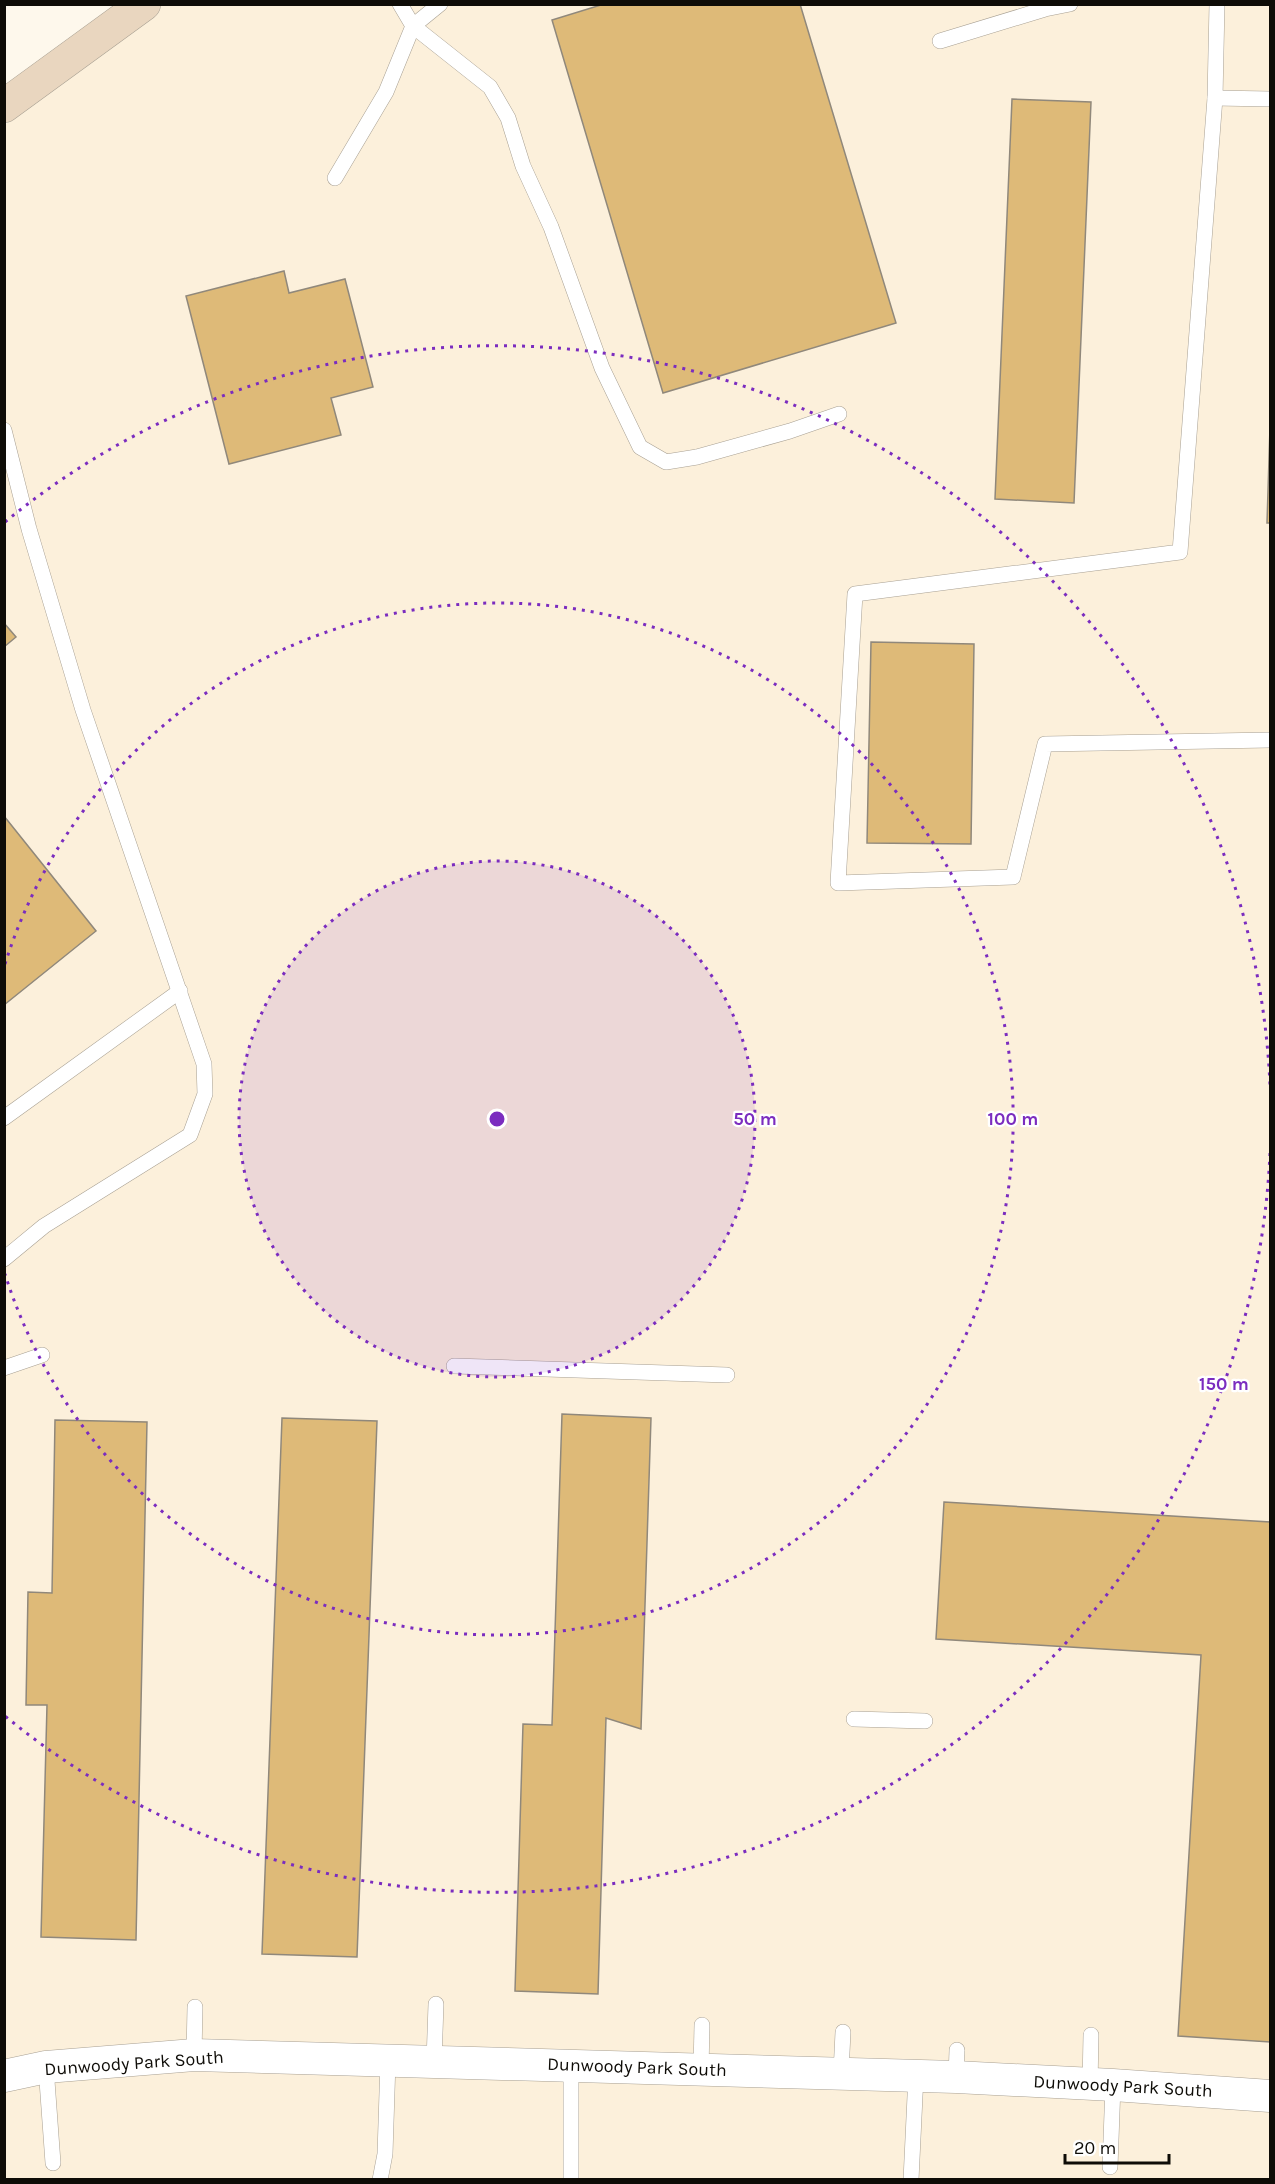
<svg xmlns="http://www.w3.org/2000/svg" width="1275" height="2184" font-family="Karla,sans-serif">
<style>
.built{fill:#fcf0db}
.building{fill:#deba78;stroke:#90887b;stroke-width:1.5}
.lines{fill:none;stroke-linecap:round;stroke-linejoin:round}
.lane-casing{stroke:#a8a093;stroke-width:16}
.street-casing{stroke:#a8a093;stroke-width:33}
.secondary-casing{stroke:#a8a093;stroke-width:34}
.lane{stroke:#fff;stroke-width:15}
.street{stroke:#fff;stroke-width:32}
.secondary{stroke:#e9d6bf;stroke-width:33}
.ring{fill:none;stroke:#7b2cbf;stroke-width:3;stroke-dasharray:3 6}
.labels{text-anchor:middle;stroke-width:4.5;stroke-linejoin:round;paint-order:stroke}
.street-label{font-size:18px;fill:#0e0c07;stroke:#fff}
.centre{fill:#7b2cbf;stroke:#fff;stroke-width:3}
.ring-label{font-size:18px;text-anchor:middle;font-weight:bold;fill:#7b2cbf;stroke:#fff;stroke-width:4.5;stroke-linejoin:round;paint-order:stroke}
</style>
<rect width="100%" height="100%" fill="#fef8ec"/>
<polygon class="built" points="147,5 1270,5 1270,2179 5,2180 5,125"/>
<g class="building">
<polygon points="604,4 800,4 896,323 663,393 552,20"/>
<polygon points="1012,99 1091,102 1074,503 995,499"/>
<polygon points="284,271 289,293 345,279 373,387 331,398 341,435 229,464 186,296"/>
<polygon points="1270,427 1270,523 1267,523"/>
<polygon points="4,623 16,637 4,647"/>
<polygon points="871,642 974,644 971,844 867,843"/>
<polygon points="4,816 96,931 4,1005"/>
<polygon points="562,1414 651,1418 641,1729 606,1718 598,1994 515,1991 523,1724 552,1725"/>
<polygon points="282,1418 377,1421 357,1957 262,1954"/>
<polygon points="55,1420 147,1422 136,1940 41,1937 47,1705 26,1705 28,1592 52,1593"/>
<polygon points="944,1502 1270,1522 1270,2042 1178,2036 1201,1655 936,1639"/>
</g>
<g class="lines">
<defs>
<g id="lane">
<polyline points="440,4 413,26 490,87 508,118 523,166 551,227 602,368 640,447 666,462 697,457 790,431 839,414"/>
<polyline points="1217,4 1215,98 1180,552 855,594 838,883 1013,877 1045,744 1270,740"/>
<polyline points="940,41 1045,9 1070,4"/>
<polyline points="1215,98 1270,99"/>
<polyline points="335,178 386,92 413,26 400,4"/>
<polyline points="4,430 29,529 83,710 204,1064 205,1094 190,1135 44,1226 4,1259"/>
<polyline points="4,1118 180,991"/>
<polyline points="454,1366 727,1375"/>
<polyline points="4,1368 42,1355"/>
<polyline points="854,1719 925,1721"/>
<polyline points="194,2055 195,2007"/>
<polyline points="434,2062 436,2004"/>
<polyline points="571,2066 571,2180"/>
<polyline points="46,2067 53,2163"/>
<polyline points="701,2069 702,2025"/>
<polyline points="841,2073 843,2032"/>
<polyline points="956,2077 957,2050"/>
<polyline points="1090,2085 1091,2035"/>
<polyline points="1110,2167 1113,2085"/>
<polyline points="380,2180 385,2154 388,2061"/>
<polyline points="911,2180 916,2075"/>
</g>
<polyline id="street" points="4,2076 46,2067 194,2055 956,2077 1113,2085 1270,2096"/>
<polyline id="secondary" points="4,106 144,4"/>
</defs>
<use href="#lane" class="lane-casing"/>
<use href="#street" class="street-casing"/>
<use href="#secondary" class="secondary-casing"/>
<use href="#lane" class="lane"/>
<use href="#street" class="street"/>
<use href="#secondary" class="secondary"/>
</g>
<circle cx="497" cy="1119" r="258" fill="#7b2cbf" fill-opacity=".12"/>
<g class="ring">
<circle cx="497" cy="1119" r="258"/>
<path d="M5 964A516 516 0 1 1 5 1274"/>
<path d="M1270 1153A774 774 0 0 1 5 1716M5 522A774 774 0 0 1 1270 1085"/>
</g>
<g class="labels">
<g class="street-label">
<text transform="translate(134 2063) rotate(-4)" y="6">Dunwoody Park South</text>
<text transform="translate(637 2067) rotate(2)" y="6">Dunwoody Park South</text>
<text transform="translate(1123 2086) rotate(3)" y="6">Dunwoody Park South</text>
</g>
</g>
<circle cx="497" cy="1119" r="9" class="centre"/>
<g class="ring-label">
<text x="755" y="1125">50 m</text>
<text x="1013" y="1125">100 m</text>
<text x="1224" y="1390">150 m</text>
</g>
<rect width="1275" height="2184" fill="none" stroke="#0e0c07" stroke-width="12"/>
<path d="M1065 2154v9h104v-9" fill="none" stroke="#0e0c07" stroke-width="3"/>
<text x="1074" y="2154" font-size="18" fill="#0e0c07" stroke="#ffffff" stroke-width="4.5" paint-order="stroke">20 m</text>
</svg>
